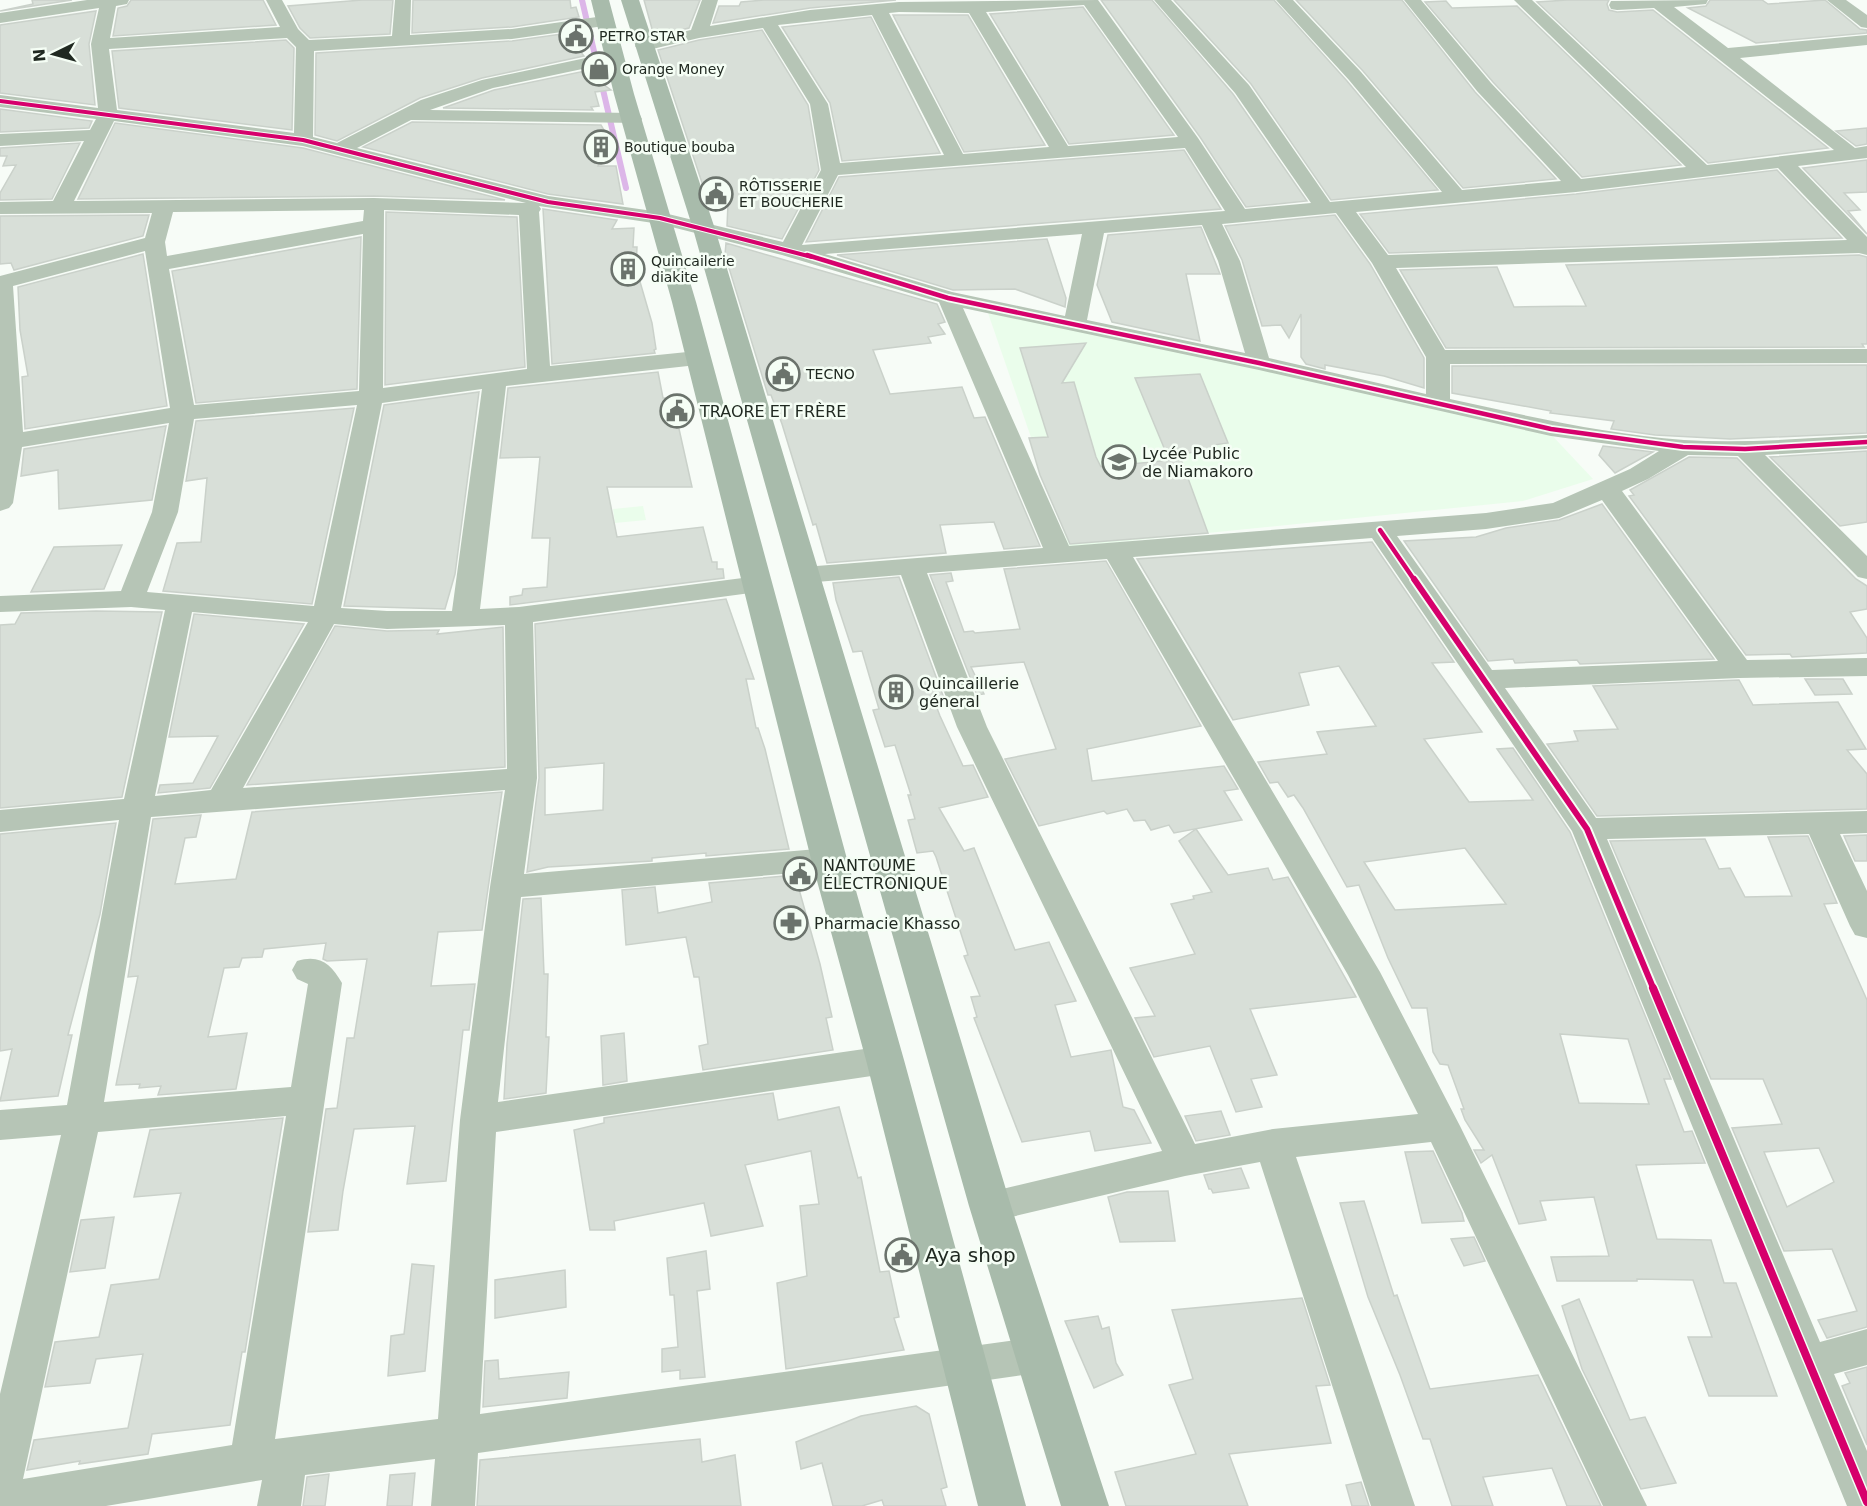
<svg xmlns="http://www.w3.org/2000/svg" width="1867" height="1506" font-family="'DejaVu Sans',sans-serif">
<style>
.built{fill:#eafdeb}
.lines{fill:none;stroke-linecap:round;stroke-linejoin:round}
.stream{stroke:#dcb6e8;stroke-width:6}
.building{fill:#d8dfd8;stroke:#cad1ca;stroke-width:1.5;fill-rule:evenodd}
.minor{fill:#b6c5b6;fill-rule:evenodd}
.primary{fill:#a8bbab;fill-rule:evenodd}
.cycleway-far3-casing{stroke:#f5fef5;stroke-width:6}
.cycleway-far2-casing{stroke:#f5fef5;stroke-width:8}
.cycleway-far1-casing{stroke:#f5fef5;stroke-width:10}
.cycleway-casing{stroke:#f5fef5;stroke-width:11}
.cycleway-far3{stroke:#d6006c;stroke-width:4}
.cycleway-far2{stroke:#d6006c;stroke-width:4.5}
.cycleway-far1{stroke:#d6006c;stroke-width:6}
.cycleway{stroke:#d6006c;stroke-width:8}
.labels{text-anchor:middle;stroke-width:5;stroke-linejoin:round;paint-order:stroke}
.far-poi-label{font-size:14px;fill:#202921;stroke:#f5fef5;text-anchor:start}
.poi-label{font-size:16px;fill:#202921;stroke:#f5fef5;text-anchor:start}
.near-poi-label{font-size:20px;fill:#202921;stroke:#f5fef5;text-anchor:start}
</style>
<rect width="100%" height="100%" fill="#f7fcf7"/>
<g class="built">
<polygon points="988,313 1226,360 1546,429 1593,479 1523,501 1069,547"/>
<polygon points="643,506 646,520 615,523 613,509"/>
</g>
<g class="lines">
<polyline class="stream" points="582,0 626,188"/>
</g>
<g class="building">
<polygon points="32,0 72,0 0,11 33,4"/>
<polygon points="131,0 263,0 276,25 113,36 118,8 127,6"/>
<polygon points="362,0 393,0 390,34 310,38 300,28 288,6"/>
<polygon points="413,0 570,0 571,8 576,7 579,17 512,27 412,33"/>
<polygon points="644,0 700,0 689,28 654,36"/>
<polygon points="764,0 896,0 810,8 713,23 719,6 739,6 741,2"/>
<polygon points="1101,0 1152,0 1233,94 1307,201 1246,207 1200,137"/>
<polygon points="1174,0 1274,0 1347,81 1438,190 1331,200 1251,84"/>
<polygon points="1296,0 1402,0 1475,92 1556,179 1463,188 1363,71"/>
<polygon points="1567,0 1609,0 1607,4 1609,10 1617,12 1653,10 1828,148 1708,163 1537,2"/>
<polygon points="1710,0 1762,0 1768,4 1825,0 1860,29 1867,30 1867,33 1756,43 1688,8 1706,6"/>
<polygon points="1446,1 1452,8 1517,6 1681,165 1582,177 1493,82 1425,2"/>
<polygon points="1083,7 1174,135 1069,144 990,14"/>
<polygon points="96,11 89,44 95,105 0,93 0,25"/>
<polygon points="893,15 968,15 1045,145 964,152"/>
<polygon points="871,17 940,153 842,161 830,103 782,27"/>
<polygon points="762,30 808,105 819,170 782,239 727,226 728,204 710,207 658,50 699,40"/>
<polygon points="583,31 587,44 576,46 584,56 482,78 420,98 337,141 315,135 316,53 512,41"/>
<polygon points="286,40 294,48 292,130 119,108 112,51"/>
<polygon points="585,71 611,90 595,92 599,106 591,107 593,110 443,108 494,90"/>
<polygon points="0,109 92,121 89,128 0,132"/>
<polygon points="412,122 601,125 611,142 598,166 616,166 623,204 548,194 363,147"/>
<polygon points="115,123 303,148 505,200 374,196 78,199"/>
<polygon points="1867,128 1867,144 1856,146 1836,131"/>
<polygon points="80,143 52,199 0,200 0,193 16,165 3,166 7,156 0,156 0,148"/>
<polygon points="1184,150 1221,209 806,242 839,177"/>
<polygon points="1867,160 1867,192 1844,193 1860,210 1848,211 1867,234 1803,168"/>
<polygon points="1777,170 1842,238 1389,253 1360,214 1576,194"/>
<polygon points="543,209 617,220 612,229 634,228 633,247 637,247 636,268 652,323 656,349 654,350 655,353 552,364"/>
<polygon points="386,212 517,217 525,367 385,385"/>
<polygon points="149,215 143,236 14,270 11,263 0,264 0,216"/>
<polygon points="1335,215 1370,264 1424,358 1424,388 1384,376 1325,365 1325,369 1306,364 1301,357 1301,314 1289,338 1281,325 1262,326 1242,260 1225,226"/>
<polygon points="1201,227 1220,274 1186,274 1200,341 1112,322 1097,285 1108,235"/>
<polygon points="361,237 357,389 196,403 172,271"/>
<polygon points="1047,239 1066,298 1065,307 1015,289 953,290 837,255"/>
<polygon points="726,243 937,304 945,322 938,324 945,334 928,337 931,343 873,350 890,394 962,387 974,418 985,417 1040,546 1004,549 994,522 940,525 946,553 827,563 816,524 813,525 782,424 771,395 768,395 725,255"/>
<polygon points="143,254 167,406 25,429 22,377 28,376 20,330 18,287"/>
<polygon points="1859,255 1867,257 1867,344 1862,344 1864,347 1446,348 1400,270 1497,267 1514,307 1586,306 1566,265"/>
<polygon points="1086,343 1062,383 1074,382 1096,457 1101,467 1181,459 1208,533 1070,544 1040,475 1029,438 1048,437 1020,348"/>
<polygon points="1867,365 1867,433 1730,439 1655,435 1611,429 1614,421 1550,413 1551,411 1452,393 1452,366"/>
<polygon points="658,372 663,398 667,398 670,412 675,411 692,487 607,487 617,537 703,527 712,562 717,562 717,569 723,569 724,578 510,605 510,597 522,595 523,589 547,587 550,538 532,538 540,457 500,458 508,388"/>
<polygon points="1200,374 1228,443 1213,445 1215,450 1167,455 1135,378"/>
<polygon points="479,392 455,574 445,609 344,606 384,405"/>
<polygon points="354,408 312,604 163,591 177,543 201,542 207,478 186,481 196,421"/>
<polygon points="166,426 152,500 59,509 58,470 21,476 24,449"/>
<polygon points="1603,446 1653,452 1615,473 1599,455"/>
<polygon points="1867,451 1867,522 1840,526 1770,457"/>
<polygon points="1689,457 1737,458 1856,579 1867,586 1867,609 1850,612 1867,638 1867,653 1792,657 1790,654 1746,655 1629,496 1634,495 1630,490"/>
<polygon points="1602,504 1714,659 1580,664 1577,660 1515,663 1513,659 1488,661 1404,541 1476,537 1506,528 1559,520"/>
<path d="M1372,542L1454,662L1432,663L1482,732L1424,739L1469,802L1533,800L1497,749L1513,748L1570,832L1671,1079H1664L1684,1132L1692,1131L1705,1163L1636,1165L1657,1239L1711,1240L1724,1283H1736L1777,1396H1709L1688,1337H1712L1693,1280L1637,1279V1281H1557L1551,1257L1609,1256L1594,1197L1540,1201L1546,1220L1519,1224L1492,1155L1481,1163L1474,1150H1484L1465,1120L1461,1109H1464L1448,1065L1440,1064L1433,1052L1427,1008H1412L1388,958L1359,885L1347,887L1303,808L1294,795L1288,797L1278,782L1270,783L1258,762L1327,754L1317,732L1376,726L1339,666L1299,673L1309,705L1233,720L1137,559ZM1465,848L1506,904L1395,910L1364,862ZM1560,1034L1628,1039L1649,1104L1579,1103Z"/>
<polygon points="122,545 104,589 31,592 54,547"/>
<polygon points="1106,561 1201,726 1087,749 1092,781 1224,766 1238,789 1224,791 1242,820 1174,833 1169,825 1151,830 1145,820 1134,821 1127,809 1107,814 1104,811 1039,826 1005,759 1056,749 1024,662 971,667 984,694 977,695 930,575 951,573 953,581 946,582 964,632 973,631 975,633 1020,629 1004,569"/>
<polygon points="899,577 945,701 935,703 940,716 963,766 973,765 988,797 939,808 964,851 974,848 1015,950 1049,942 1076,1001 1055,1005 1071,1057 1111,1050 1123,1107 1134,1110 1151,1143 1095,1151 1090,1131 1022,1142 974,1018 977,1017 971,997 980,996 964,956 968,955 936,857 933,851 917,853 908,820 915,819 908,795 911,795 895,745 885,747 873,710 879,709 862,651 853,652 836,600 833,583"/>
<path d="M726,599L754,679H746L756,728H758L765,749L789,849L706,856V853L652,858V861L548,867L527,872L539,778L535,624ZM604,763L603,810L545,815V768Z"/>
<polygon points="96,611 162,612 122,797 0,808 0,625 15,624 21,613"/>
<polygon points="194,614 304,624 210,788 158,793 160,785 193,783 218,736 169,737"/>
<polygon points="335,626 387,631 439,630 437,634 503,627 505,767 247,785"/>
<polygon points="1805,679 1843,679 1852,694 1815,695"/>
<polygon points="1739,680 1753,705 1838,702 1866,749 1847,750 1867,774 1867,809 1597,816 1547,744 1578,741 1574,731 1618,729 1593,686"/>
<polygon points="502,792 482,930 438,932 431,986 475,984 469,1030 463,1030 446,1181 407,1184 415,1126 354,1129 343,1191 338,1230 308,1232 326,1109 337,1108 347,1038 354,1038 367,959 327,961 323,959 326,943 264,949 262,957 242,958 239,967 224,968 208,1037 247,1033 236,1089 158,1095 161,1086 139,1088 140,1084 116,1085 138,976 128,977 153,819 201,815 196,837 185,838 175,884 236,879 252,812"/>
<polygon points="116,823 100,914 68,1035 72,1035 58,1096 0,1101 12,1049 0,1051 0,834"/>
<polygon points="1196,829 1228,875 1268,868 1273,880 1288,877 1356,997 1250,1009 1277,1075 1251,1079 1262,1107 1236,1112 1210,1046 1154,1057 1135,1018 1155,1016 1130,968 1195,954 1171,904 1194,899 1193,896 1212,892 1179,841"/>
<polygon points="1867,835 1867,861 1855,861 1844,836"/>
<path d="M1808,836L1837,903L1824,904L1867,1000V1327L1827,1338L1818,1320L1857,1311L1832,1249L1784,1251L1732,1128L1782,1124L1763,1079H1711L1610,841L1705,839L1719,869L1730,868L1745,897L1792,896L1768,837ZM1819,1148L1834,1182L1787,1207L1764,1152Z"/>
<polygon points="795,875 820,964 832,1017 826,1018 833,1050 703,1070 699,1046 708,1044 699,977 694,977 686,937 626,945 622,890 655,887 658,913 712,902 709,883"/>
<polygon points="541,898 544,974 548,974 546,1037 549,1037 546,1093 504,1099 507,1044 523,899"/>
<polygon points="624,1033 627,1081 603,1085 601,1036"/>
<polygon points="773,1093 778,1120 839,1107 858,1178 861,1177 880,1272 889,1271 899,1317 894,1318 904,1350 786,1369 777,1283 807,1276 800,1206 819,1204 811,1151 745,1165 763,1226 711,1236 704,1203 614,1221 615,1230 590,1230 574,1130 604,1123 604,1118"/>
<polygon points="1221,1111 1230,1135 1196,1141 1185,1116"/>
<polygon points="283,1118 245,1352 242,1352 230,1425 152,1434 148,1454 79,1464 80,1461 27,1470 34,1440 128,1428 143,1354 96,1359 90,1383 45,1387 55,1342 99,1337 111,1285 159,1279 181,1193 134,1197 150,1130"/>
<polygon points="1433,1151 1462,1213 1464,1221 1422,1223 1405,1152"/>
<polygon points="1241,1168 1249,1188 1213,1193 1211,1189 1209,1189 1204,1175"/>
<polygon points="1168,1191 1175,1241 1120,1242 1108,1197 1127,1192"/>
<polygon points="1364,1201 1394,1296 1397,1295 1430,1389 1538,1375 1601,1506 1567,1506 1552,1468 1483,1477 1493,1506 1452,1506 1430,1439 1423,1439 1400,1375 1368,1297 1340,1203"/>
<polygon points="114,1217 105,1268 70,1272 81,1220"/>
<polygon points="1474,1237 1485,1261 1464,1266 1451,1239"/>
<polygon points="706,1251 710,1289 697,1291 705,1377 680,1379 680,1370 662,1372 662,1349 678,1347 674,1295 670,1295 667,1258"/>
<polygon points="412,1264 434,1266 425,1371 388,1376 391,1336 404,1334"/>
<polygon points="565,1270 566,1307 495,1318 495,1280"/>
<polygon points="1302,1298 1330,1385 1316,1386 1331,1443 1229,1454 1248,1506 1126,1506 1115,1472 1196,1454 1169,1385 1193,1379 1172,1310"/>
<polygon points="1579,1299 1630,1420 1645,1417 1676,1483 1641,1489 1582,1369 1562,1306"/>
<polygon points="1098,1316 1102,1329 1109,1327 1116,1363 1123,1375 1094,1388 1065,1321"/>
<polygon points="498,1360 499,1379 569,1372 567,1398 483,1407 485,1361"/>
<polygon points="1867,1367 1867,1445 1842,1386 1850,1383 1845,1373"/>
<polygon points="916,1406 929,1414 947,1487 941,1489 946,1506 884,1506 882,1500 862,1506 833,1506 822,1463 801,1469 796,1442 861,1416"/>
<polygon points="700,1439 702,1462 735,1455 741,1506 477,1506 480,1460"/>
<polygon points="415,1473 412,1506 387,1506 390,1475"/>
<polygon points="329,1474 325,1506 303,1506 307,1477"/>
<polygon points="1361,1482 1369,1506 1352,1506 1346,1485"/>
</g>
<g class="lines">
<g class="minor">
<path d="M87,0H129L127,4L116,6L110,38L280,27L266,0H282L298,29L309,40L392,36L395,0H411L410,35L512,29L604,16L610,17L613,21L610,25L604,26L512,39L314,51L313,137L337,143L421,100L482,80L614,52L620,53L623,57L620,61L493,88L430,110L633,113L640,115L642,119L640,123L411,120L357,148L548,196L660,212L783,242L821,170L810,104L763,28L699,38L644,51L638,50L635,46L638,42L691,30L702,0H718L710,26L810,10L899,2L1098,0L1198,138L1245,209L1311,203L1235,93L1154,0H1171L1249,85L1330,202L1442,192L1349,80L1276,0H1293L1361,72L1462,190L1561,181L1477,91L1404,0H1421L1491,83L1581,179L1686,167L1514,0H1532L1707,165L1834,150L1654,8L1617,10L1611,9L1609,5L1611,1L1708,0L1706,4L1674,7L1728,48L1867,35V45L1740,58L1855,148L1867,146V158L1798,166L1867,237V255L1859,253L1396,268L1445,350L1867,349V363L1450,364V399C1527,416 1605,434 1684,440C1745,444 1806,438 1867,435V449L1765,455L1867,556V579L1858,577L1738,456L1688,455L1648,479L1622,491L1747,660L1867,658V676L1739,678L1505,688L1596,818L1867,811V833L1840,834L1867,891V938L1855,935L1850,926L1809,834L1607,839L1820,1342L1867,1329V1365L1834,1374L1867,1451V1506H1847L1572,831L1372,538L1133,557L1380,972L1460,1126L1647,1506H1603L1431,1142L1296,1157L1415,1506H1371L1260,1162L1185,1176L990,1222L977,1217L971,1206L977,1195L1162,1151L957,727L901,575L804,583L794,581L791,575L794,569L804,567L1043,548L939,302L782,255L660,224L539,206L541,209L539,212L550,366L697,351L705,353L709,358L705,363L697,365L506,386L480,609L519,607L758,576L768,578L772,584L768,590L758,592L533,622L537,778L524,874L829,848L840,851L845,859L840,867L829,870L521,897L498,1102L885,1046L897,1050L903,1060L897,1070L885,1074L496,1132L480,1414L1037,1337L1051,1342L1057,1355L1051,1368L1037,1373L478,1453L475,1506H431L435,1459L305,1475L301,1506H257L262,1480L106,1506H0V1394L61,1135L0,1140V1110L67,1105L119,820L0,832V810L124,799L165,610L131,607L0,612V596L121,591L152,512L169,423L22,447L13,503L9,508L0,511V276L145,238L152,213L0,214V202L53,201L84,141L0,146V134L90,130L96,119L0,107V95L98,108L91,44L99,8L0,23V13ZM1084,5L1178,137L1068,146L986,12ZM899,12L969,13L1049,147L963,154L889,13ZM872,15L944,155L840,163L828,104L778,25ZM287,38L296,47L294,133L117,110L109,49ZM114,121L303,146L526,203L374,198L74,201ZM1185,148L1225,211L802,245L838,175ZM1778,168L1847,240L1388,255L1356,212L1576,192ZM364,210L363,221L167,256L165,242L173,212ZM384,210L519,215L527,369L383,388ZM1336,213L1372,263L1426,357V394L1269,358L1240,261L1222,224ZM1202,225L1218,261L1245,353L1087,320L1104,233ZM363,234L359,391L194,405L169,269ZM1082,234L1065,316L952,292L825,254ZM145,251L170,408L23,432L13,286ZM963,308L1259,370L1551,436L1659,451L1630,469L1553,503L1486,513L1069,546ZM482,389L452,611H387L341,608L382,403ZM357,405L314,606L147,592L178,512L194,419ZM1602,500L1718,661L1492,670L1397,536L1486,529L1559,518ZM1107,559L1348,975L1418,1114L1273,1129L1195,1144L987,727L927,573ZM192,612L308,622L211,790L155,796ZM334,624L387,629L505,625L507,769L243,788ZM505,790L490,887L460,1120L438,1419L275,1439L342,983C331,964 320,954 297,961L292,970L297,979L308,984L291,1087L104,1102L151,817ZM286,1116L232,1445L23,1479L98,1132Z"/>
<polygon points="1827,0 1846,0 1867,15 1867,28 1861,27"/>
</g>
<g class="primary">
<polygon points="591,0 609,0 634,94 696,302 847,859 904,1060 1026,1506 978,1506 866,1060 811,859 672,302 614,94"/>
<polygon points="621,0 639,0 715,229 1011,1206 1109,1506 1061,1506 969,1206 693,229"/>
</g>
<defs>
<polyline id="cycleway-far3" points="0,101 303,140 548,202 660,218 812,257"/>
<g id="cycleway-far2">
<polyline points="807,255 948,298 1259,363 1551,429 1683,447 1745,449 1867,442"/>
<polyline points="1380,530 1415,581"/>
</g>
<polyline id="cycleway-far1" points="1414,579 1587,829 1654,990"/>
<polyline id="cycleway" points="1653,988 1867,1502"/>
</defs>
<use href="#cycleway-far3" class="cycleway-far3-casing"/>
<use href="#cycleway-far2" class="cycleway-far2-casing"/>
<use href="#cycleway-far1" class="cycleway-far1-casing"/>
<use href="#cycleway" class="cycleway-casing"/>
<use href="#cycleway-far3" class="cycleway-far3"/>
<use href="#cycleway-far2" class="cycleway-far2"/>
<use href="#cycleway-far1" class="cycleway-far1"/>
<use href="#cycleway" class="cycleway"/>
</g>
<defs>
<symbol id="civic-ring" viewBox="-11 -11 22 22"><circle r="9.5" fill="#f5fef5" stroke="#6b736c" stroke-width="1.5"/><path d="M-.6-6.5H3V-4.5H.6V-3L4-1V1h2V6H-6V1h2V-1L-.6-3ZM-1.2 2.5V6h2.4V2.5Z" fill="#6b736c"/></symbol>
<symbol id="shop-ring" viewBox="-11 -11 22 22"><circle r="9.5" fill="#f5fef5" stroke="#6b736c" stroke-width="1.5"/><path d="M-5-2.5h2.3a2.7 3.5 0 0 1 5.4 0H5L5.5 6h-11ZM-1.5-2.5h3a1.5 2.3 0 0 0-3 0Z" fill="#6b736c"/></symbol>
<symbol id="building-ring" viewBox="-11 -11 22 22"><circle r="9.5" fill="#f5fef5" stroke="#6b736c" stroke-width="1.5"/><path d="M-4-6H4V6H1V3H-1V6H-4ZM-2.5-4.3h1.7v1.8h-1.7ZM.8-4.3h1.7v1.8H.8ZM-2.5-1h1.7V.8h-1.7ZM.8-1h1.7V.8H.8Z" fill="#6b736c"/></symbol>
<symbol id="school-ring" viewBox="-11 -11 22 22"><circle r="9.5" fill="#f5fef5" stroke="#6b736c" stroke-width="1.5"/><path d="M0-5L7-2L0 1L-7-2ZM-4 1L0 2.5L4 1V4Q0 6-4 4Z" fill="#6b736c"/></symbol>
<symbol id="pharmacy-ring" viewBox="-11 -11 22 22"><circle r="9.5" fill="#f5fef5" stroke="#6b736c" stroke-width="1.5"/><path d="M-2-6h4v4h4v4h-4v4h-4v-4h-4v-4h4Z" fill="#6b736c"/></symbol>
</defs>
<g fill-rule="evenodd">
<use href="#civic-ring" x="557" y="17" width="38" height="38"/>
<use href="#shop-ring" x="580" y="50" width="38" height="38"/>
<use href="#building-ring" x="582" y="128" width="38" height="38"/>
<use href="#civic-ring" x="697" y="175" width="38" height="38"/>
<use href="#building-ring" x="609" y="250" width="38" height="38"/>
<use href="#civic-ring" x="764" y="355" width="38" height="38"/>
<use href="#civic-ring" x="658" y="392" width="38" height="38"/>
<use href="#school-ring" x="1100" y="443" width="38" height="38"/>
<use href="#building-ring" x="877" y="673" width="38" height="38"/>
<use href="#civic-ring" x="781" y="855" width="38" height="38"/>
<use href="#pharmacy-ring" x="772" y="904" width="38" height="38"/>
<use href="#civic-ring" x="883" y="1236" width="38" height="38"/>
</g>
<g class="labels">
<g class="far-poi-label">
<text x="599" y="41">PETRO STAR</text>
<text x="622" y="74">Orange Money</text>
<text x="624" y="152">Boutique bouba</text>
<text x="739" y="191">RÔTISSERIE<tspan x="739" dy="16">ET BOUCHERIE</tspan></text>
<text x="651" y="266">Quincailerie<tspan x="651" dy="16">diakite</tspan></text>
<text x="806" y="379">TECNO</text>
</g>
<g class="poi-label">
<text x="700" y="417">TRAORE ET FRÈRE</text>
<text x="1142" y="459">Lycée Public<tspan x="1142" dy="18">de Niamakoro</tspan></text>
<text x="919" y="689">Quincaillerie<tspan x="919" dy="18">géneral</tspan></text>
<text x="823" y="871">NANTOUME<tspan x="823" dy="18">ÉLECTRONIQUE</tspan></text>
<text x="814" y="929">Pharmacie Khasso</text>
</g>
<g class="near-poi-label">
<text x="925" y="1262">Aya shop</text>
</g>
</g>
<g transform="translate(54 54) rotate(265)" stroke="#f5fef5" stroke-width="4.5" paint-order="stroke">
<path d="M0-4.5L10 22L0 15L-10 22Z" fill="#202921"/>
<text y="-9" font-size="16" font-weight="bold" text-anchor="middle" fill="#202921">N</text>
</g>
</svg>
